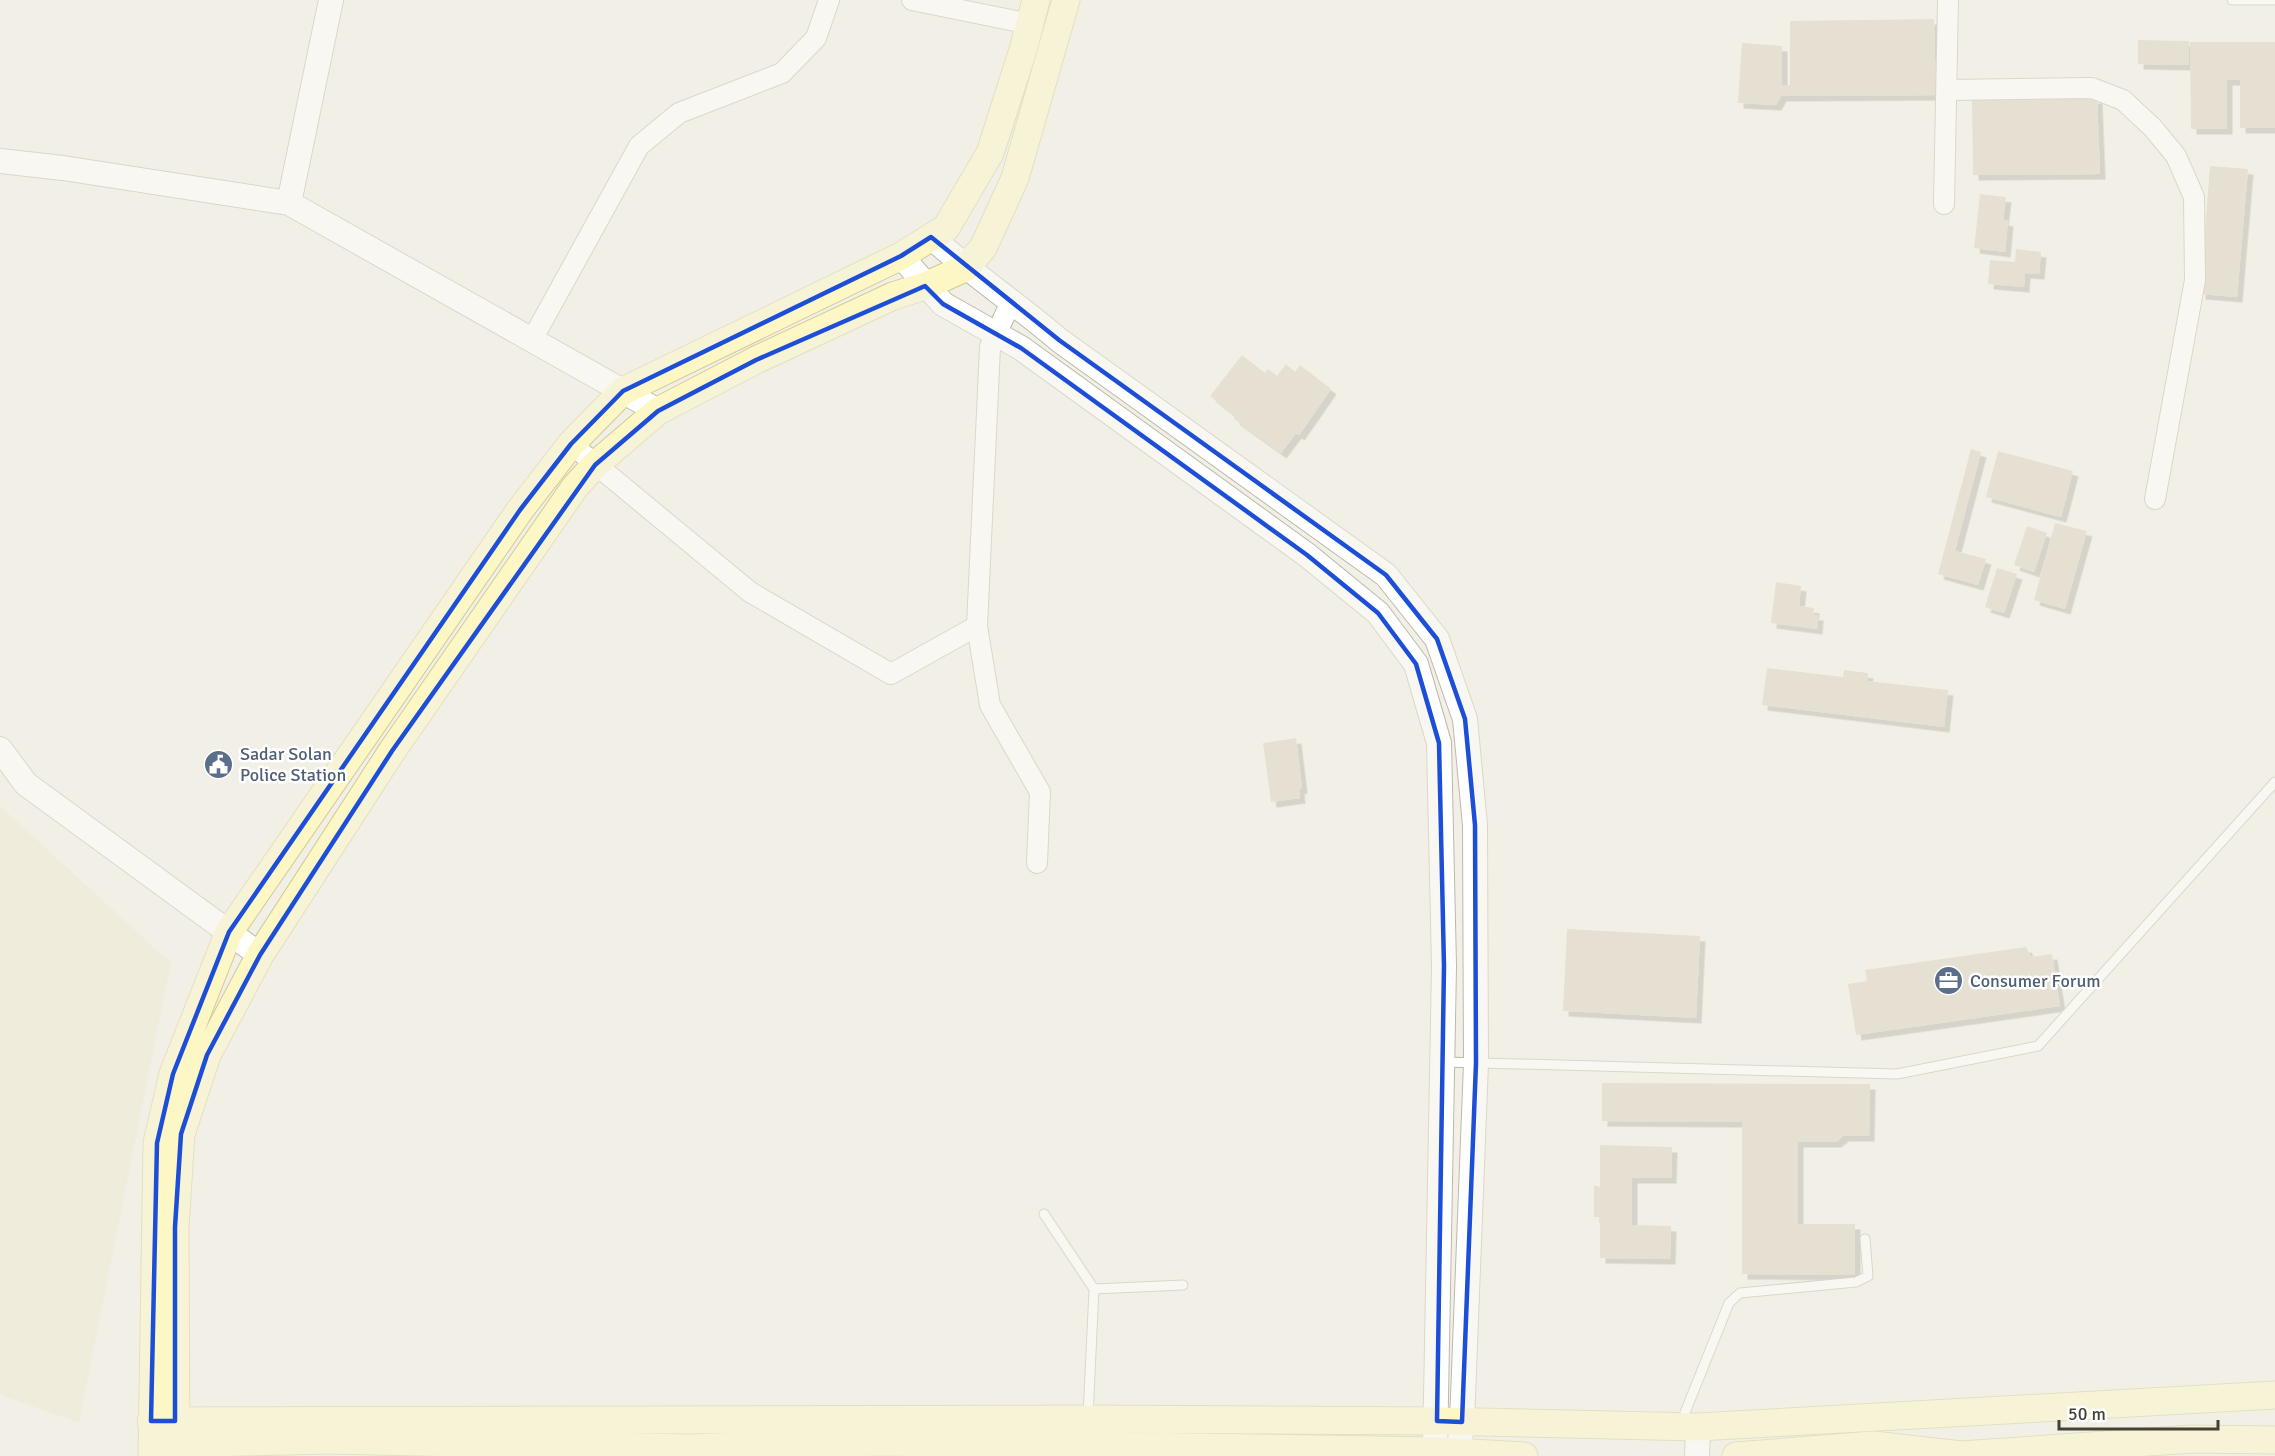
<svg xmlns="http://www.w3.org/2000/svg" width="2275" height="1456" font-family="Signika,sans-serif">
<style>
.education{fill:#ebe7d0}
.building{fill:#d4cdbb;filter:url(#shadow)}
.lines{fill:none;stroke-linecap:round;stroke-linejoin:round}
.service-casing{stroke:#bdb9a9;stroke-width:11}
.minor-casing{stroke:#bdb9a9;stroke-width:22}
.tertiary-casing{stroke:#bdb9a9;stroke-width:26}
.secondary-casing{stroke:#d1ca97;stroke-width:29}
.service{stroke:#fff;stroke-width:9}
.minor{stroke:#fff;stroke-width:20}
.tertiary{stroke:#fff;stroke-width:24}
.secondary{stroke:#fdf7c5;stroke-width:27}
.marked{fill:none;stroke:#1d4ed8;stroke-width:4.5;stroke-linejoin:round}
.labels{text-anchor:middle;stroke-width:5;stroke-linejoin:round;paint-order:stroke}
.service-label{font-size:18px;fill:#4e5e75;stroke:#fff;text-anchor:start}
</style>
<defs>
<filter id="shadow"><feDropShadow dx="5.5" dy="5.5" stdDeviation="0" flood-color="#0004"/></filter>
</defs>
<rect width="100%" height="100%" fill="#f2f0e6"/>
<polygon class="education" points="0,806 171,963 79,1423 0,1395"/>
<g class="building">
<polygon points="1934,19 1936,95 1781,96 1776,105 1738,103 1742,43 1782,46 1782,85 1790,85 1790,21"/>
<polygon points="2138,40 2189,41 2189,65 2138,64"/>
<polygon points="2190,42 2275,42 2275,128 2240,128 2240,80 2227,80 2227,129 2191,129"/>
<polygon points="2097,98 2100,174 1973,175 1972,99"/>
<polygon points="2210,166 2248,169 2237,297 2200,294"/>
<polygon points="1980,194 2006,197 2003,220 2008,221 2005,252 1974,248"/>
<polygon points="2016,249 2041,252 2039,274 2025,273 2024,287 1988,284 1990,260 2015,262"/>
<polygon points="1242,355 1265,373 1268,369 1277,376 1286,364 1295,372 1300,365 1331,389 1299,435 1296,433 1281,453 1234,419 1234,415 1210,396"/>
<polygon points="1971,449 1981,452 1955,551 1986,559 1978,585 1938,574"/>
<polygon points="1998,451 2073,471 2061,517 1986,497"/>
<polygon points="2055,523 2087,531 2065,609 2034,600"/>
<polygon points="2027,526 2047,533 2034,572 2014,565"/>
<polygon points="1997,568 2017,574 2004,613 1985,607"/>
<polygon points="1776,582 1801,586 1799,606 1814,608 1813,615 1818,615 1817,629 1771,623"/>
<polygon points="1767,668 1843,677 1844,670 1868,673 1867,681 1948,690 1944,727 1762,705"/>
<polygon points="1296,738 1302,788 1299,789 1300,798 1271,802 1263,743"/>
<polygon points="1567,929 1700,936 1696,1018 1563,1011"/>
<polygon points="2026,947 2031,957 2052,954 2060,1006 1856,1035 1848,984 1867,981 1865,970"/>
<polygon points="1602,1083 1870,1084 1869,1136 1843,1136 1836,1142 1798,1142 1798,1224 1855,1224 1855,1275 1742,1274 1742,1122 1602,1121"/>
<polygon points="1600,1145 1672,1147 1671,1178 1632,1178 1632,1225 1671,1226 1670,1259 1600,1258 1600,1217 1594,1217 1594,1185 1600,1187"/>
</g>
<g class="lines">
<defs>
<g id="service">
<polyline points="2232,0 2275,0"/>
<polyline points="1444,1062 1897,1074 2038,1046 2275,782"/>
<polyline points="1044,1214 1094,1289 1088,1417"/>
<polyline points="1094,1289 1183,1285"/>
<polyline points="1680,1425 1729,1303 1740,1293 1856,1282 1868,1276 1865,1239"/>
</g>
<g id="minor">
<polyline points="912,0 1030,24"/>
<polyline points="1947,90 2092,88 2123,100 2153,128 2176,156 2194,197 2195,280 2155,499"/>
<polyline points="1944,204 1948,0"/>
<polyline points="1012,300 990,347 977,626 990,705 1040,792 1037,863"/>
<polyline points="533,338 639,146 679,113 782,73 816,38 829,0"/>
<polyline points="571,444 750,592 891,674 977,626"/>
</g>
<g id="tertiary">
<polyline points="0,161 63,168 289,203 658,411"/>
<polyline points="289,203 331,0"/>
<path d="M931,237C972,274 1017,304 1059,340L1386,575L1437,639L1465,719L1475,825L1476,1063L1462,1422L1459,1452L1456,1456"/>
<polyline points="901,256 943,304 1021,348 1307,555 1378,613 1416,664 1439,743 1444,966 1435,1451 1440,1456"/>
<polyline points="0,749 26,784 260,955"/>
<polyline points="1697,1456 1698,1427"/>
</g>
<g id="secondary">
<polyline points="151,1421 1088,1419 1437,1421 1698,1427 2275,1395"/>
<polyline points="158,1444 330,1440 688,1448 880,1442 1435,1451 1524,1456"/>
<polyline points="152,1456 157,1143 173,1074 229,932 520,510 571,444 623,391 901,256 946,228 990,153 1023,50 1036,0"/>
<polyline points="176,1456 175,1227 181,1134 207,1055 260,955 392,751 575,487 595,465 658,411 756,360 893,296 925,286 965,268 983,248 1015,178 1066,0"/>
<polyline points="1736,1456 1873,1445 1961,1455 2192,1439 2275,1440"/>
</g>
</defs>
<use href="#service" class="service-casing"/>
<use href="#minor" class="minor-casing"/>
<use href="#tertiary" class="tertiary-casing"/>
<use href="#secondary" class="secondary-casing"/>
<use href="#service" class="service"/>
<use href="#minor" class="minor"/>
<use href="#tertiary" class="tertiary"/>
<use href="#secondary" class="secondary"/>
</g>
<path d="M0 0H2275V1456H0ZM931,237L1059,340L1386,575L1437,639L1465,719L1475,825L1476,1063L1462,1422L1437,1421L1444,966L1439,743L1416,664L1378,613L1307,555L1021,348L943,304L925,286L756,360L658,411L595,465L392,751L260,955L207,1055L181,1134L175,1227V1421H151L157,1143L173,1074L229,932L520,510L571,444L623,391L901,256Z" fill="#f2f0e6" fill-opacity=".55" fill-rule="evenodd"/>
<path class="marked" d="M931,237L1059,340L1386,575L1437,639L1465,719L1475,825L1476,1063L1462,1422L1437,1421L1444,966L1439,743L1416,664L1378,613L1307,555L1021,348L943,304L925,286L756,360L658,411L595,465L392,751L260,955L207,1055L181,1134L175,1227V1421H151L157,1143L173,1074L229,932L520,510L571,444L623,391L901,256Z"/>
<defs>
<symbol id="civic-disc" viewBox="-11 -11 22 22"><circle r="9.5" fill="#5c6f8a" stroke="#fff"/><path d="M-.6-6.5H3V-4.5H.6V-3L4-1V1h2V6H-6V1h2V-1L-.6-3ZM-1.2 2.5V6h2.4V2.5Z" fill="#fff"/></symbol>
<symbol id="office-disc" viewBox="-11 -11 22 22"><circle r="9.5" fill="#5c6f8a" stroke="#fff"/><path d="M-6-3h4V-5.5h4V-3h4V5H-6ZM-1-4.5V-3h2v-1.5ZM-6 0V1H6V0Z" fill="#fff"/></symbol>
</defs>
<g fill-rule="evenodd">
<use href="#civic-disc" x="202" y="748" width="33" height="33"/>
<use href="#office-disc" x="1932" y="964" width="33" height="33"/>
</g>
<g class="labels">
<g class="service-label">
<text x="240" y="760">Sadar Solan<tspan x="240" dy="21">Police Station</tspan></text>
<text x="1970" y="987">Consumer Forum</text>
</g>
</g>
<path d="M2059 1420v9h159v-9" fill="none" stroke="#454135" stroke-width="3"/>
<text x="2068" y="1420" font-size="18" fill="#454135" stroke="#ffffff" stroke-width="4.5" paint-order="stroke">50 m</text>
</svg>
